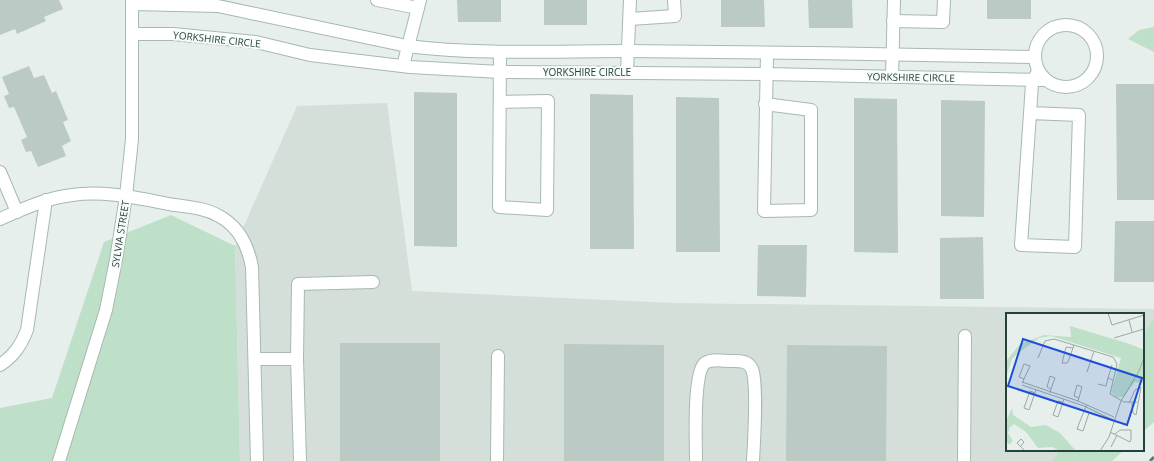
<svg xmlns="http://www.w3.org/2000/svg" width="1154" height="461" font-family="'Open Sans',sans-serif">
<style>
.built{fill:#d4dfda}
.green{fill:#bfe0c8}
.building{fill:#bbcac4}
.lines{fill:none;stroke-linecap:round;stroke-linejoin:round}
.minor-casing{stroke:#a8b8b2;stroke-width:14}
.minor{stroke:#fff;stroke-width:12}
.rail{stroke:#5f7d75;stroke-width:3;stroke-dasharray:8 4;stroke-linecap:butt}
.labels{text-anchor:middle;stroke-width:4;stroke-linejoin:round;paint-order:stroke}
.street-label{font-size:10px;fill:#24423a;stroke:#f7fbf9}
.inset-road{fill:none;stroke:#98aaa4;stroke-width:1}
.view{fill:#1d4ed8;fill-opacity:0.15;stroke:#1d4ed8;stroke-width:2}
.inset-edge{fill:none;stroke:#24423a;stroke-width:2}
</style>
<rect width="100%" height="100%" fill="#e6efeb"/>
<polygon class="built" points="387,103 412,291 674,303 1154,309 1154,318 1143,334 1143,314 1007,314 1007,450 1060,450 1052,461 240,461 235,246 297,106"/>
<g class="green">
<polygon points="1154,27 1154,52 1128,39 1139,30"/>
<polygon points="171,215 235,246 240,461 0,461 0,408 52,398 104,242"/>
<polygon points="1154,318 1154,422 1143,432 1143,334"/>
<polygon points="1060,450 1124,450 1112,461 1052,461"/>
</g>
<g class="building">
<polygon points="0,0 59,0 63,9 44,17 46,21 17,34 15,29 0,35"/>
<polygon points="457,0 501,0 501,22 458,22"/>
<rect x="544" y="0" width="43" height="25"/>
<polygon points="721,0 764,0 765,27 721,27"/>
<polygon points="808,0 852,0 853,28 809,28"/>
<rect x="987" y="0" width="44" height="19"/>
<polygon points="29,66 34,78 44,75 52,93 56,91 68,120 63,122 71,141 62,146 66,156 38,167 31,151 26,152 21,140 27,137 14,107 9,108 4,96 9,94 2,77"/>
<polygon points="1116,84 1154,84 1154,200 1117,200"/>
<polygon points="414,92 457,93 457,247 414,246"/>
<polygon points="590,94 633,95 634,249 590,249"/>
<polygon points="676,97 719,98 720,252 676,252"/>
<polygon points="854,98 897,99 898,253 854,252"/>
<polygon points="941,100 985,101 984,217 941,216"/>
<polygon points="1115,221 1154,221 1154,282 1114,282"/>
<polygon points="983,237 984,299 940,299 940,238"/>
<polygon points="758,245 807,245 806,297 757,296"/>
<rect x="340" y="343" width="100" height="118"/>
<polygon points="564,344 664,345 664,461 564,461"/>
<polygon points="787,345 887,346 886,461 786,461"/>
</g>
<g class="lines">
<defs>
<g id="minor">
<polyline points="377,0 418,8"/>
<path d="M132,4L218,6L407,46C480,55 554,51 627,51C763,52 898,54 1034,57"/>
<polyline points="630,19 675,16 674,0"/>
<polyline points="893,21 943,22 944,0"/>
<circle cx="1066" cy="56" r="31"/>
<polyline points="132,34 173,34 256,42 310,55 410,67 500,72 767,74 1044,80"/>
<polyline points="500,52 499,207 547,210 548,101 501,102"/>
<polyline points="403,66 420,0"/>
<polyline points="627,72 630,0"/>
<polyline points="892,76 894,0"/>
<polyline points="765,104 811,110 811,210 764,211 767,54"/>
<polyline points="1030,113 1079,115 1075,247 1021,245 1032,84 1037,73"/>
<polyline points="0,172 17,212"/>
<path d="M0,219C23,209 46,198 72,195C106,190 141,199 175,205C189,207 205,208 219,216C238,226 248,246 252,267L257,461"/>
<polyline points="255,359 297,359 300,461"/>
<polyline points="297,359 298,284 373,282"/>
<path d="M0,365C14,356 21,345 27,330L46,200"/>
<polyline points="59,461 106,310 116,260 126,196 132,139 132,0"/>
<polyline points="497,461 498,356"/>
<path d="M696,461C696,442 693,376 704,364C710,358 723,361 731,361C739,361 748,360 752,369C758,385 754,441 753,461"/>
<polyline points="964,461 965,336"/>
</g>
</defs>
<use href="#minor" class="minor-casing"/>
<use href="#minor" class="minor"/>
<polyline class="rail" points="1150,461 1154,457"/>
</g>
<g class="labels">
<g class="street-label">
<text transform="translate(217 39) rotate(6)" y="4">YORKSHIRE CIRCLE</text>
<text x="587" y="76">YORKSHIRE CIRCLE</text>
<text transform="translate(911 77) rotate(1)" y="4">YORKSHIRE CIRCLE</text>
<text transform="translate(120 234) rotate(-81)" y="4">SYLVIA STREET</text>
</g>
</g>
<g transform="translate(1006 313)">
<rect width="138" height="138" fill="#e6efeb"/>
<path d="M64,13L124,31L138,37V70L129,69L118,84H110L105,79L115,45L45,23L33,25L11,41L6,46L0,64V48L14,31L38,22L65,24ZM6,95L7,102L25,114L40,112L54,120L70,138H54L46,134L32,135L20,119L8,111L4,114L2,120L7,128L3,132L0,127V108Z" fill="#bfe0c8"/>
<path class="inset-road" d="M102,0L106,12L138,2M123,7L126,19M108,25L138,16M67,35L60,34L56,50H61L62,49L67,35L68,32M32,45L39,28L48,26L107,44L111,51L104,81L118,89H131M106,52L102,65L107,67M81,59L88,38M16,69L72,88L108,104M16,70L17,69L18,66L24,53L18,51L13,64L18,66M92,71L100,73L102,65M16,72L78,93L107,107M29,80L24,78L18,95L23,97L30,77M44,80L45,76L49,65L44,63L41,74L45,76M72,88L76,74L71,72L68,83L73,85M56,89L52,88L47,102L52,104L58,86M123,90L129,77L135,74L130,102L127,100L126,90M78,97L83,100L77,118L71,116L78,98L81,92M104,119L124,129L125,126V117H114L109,121M15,133L18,129L15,126L11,130L19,138M105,134L111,122M94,138L103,124L115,88L133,58L138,45"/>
<path class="view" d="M17,26L136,65L121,112L2,73Z"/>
<rect width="138" height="138" class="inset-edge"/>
</g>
</svg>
